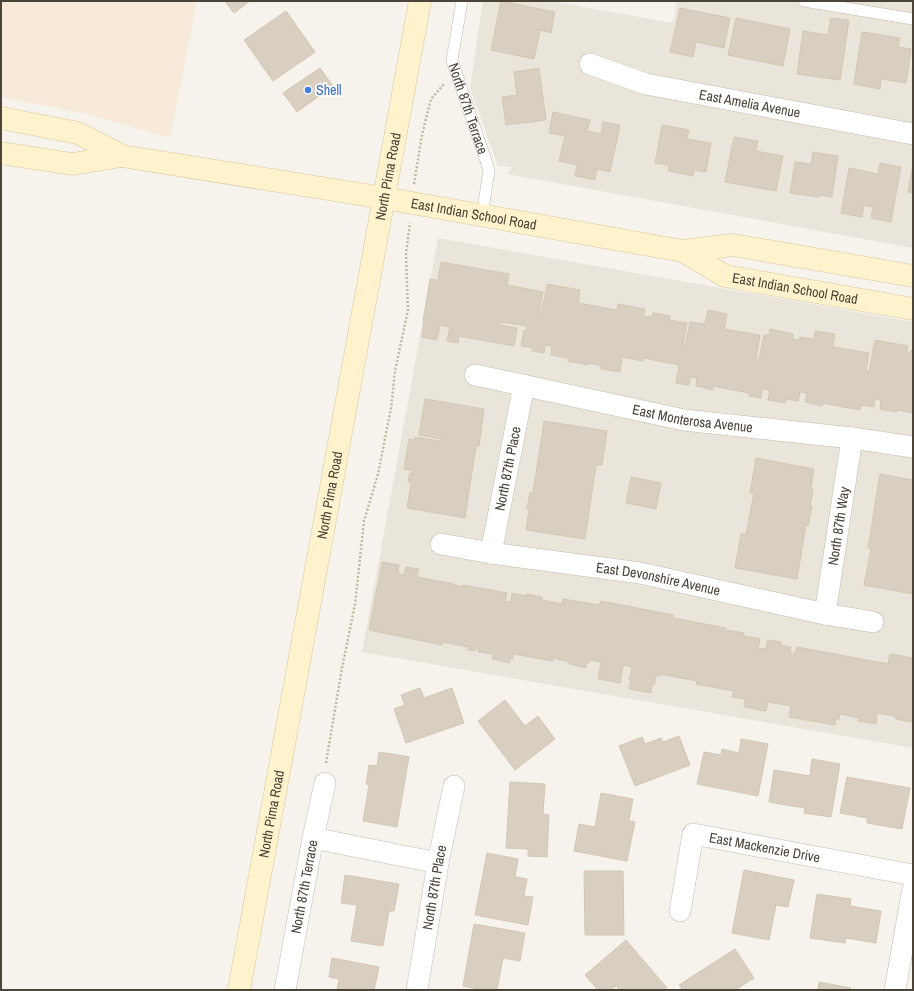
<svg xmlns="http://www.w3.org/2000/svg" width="914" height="991" font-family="'Archivo Narrow',sans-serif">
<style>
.residential{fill:#eae5da}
.commercial{fill:#f7ead8}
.building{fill:#d8cfc1;stroke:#d3c7b4}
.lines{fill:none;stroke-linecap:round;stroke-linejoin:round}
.service-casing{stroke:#c2bbae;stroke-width:12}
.minor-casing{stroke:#c2bbae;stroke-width:22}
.secondary-casing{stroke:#d6c79b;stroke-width:23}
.path{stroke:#c4b79f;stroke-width:2.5;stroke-dasharray:2 2;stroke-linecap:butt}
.service{stroke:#fff;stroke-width:11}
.minor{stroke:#fff;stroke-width:21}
.secondary{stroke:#fff3cd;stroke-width:22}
.shop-dot{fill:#3f7fe0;stroke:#fff;stroke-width:1.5}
.labels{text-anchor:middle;stroke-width:3.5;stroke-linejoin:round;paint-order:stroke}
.shop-label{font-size:14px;fill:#366cbe;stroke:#fff;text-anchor:start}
.street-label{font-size:14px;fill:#4b4439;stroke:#fff}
</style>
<rect width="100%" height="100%" fill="#f6f3ec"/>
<g class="residential">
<polygon points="483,1 551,1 673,23 677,1 913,1 913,248 507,174 513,167 498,166 470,88"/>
<polygon points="438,238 913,322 913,748 362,652"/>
</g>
<polygon class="commercial" points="1,1 197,1 170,138 83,113 1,97"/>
<g class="building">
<polygon points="225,1 250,1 234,13"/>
<polygon points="501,1 555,12 551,33 540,30 534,59 491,50"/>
<polygon points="680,8 730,18 724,48 696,42 693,57 670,52"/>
<polygon points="286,11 315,52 273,81 244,40"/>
<polygon points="736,18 790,29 783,66 728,55"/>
<polygon points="831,18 849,20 840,80 797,74 803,31 828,35"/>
<polygon points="862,32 900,38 898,47 911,49 906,83 881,79 880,89 854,84"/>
<polygon points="320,68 333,86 297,112 283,93"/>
<polygon points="539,68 546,120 506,125 502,97 517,95 514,72"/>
<polygon points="553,112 590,120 587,131 601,134 603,122 620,125 610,172 597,169 595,180 575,176 577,165 559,161 565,136 549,133"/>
<polygon points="662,125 689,130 687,139 711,143 706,172 694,170 693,176 668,171 669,165 655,163"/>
<polygon points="734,137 758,141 756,151 783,156 776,191 725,182"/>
<polygon points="813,152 838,156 832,197 819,195 819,197 790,193 795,162 811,164"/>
<polygon points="880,163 901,167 891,222 871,218 873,207 864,205 862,217 841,213 849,168 878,174"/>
<polygon points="912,169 913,169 913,193 908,192"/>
<polygon points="441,262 509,274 507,285 543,292 539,316 541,316 547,284 580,290 578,303 617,310 618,304 645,309 643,316 652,317 653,313 670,316 669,320 687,323 683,347 685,347 690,322 705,324 708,310 727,314 724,329 760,335 756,359 759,359 764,335 769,335 770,329 793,334 793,339 799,340 800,337 814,339 815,331 835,334 833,347 869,353 866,370 869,371 875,340 908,346 907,354 910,354 911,350 913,350 913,413 897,410 897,412 880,409 881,400 875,399 874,407 861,405 860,410 822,403 822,406 805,402 807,393 800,392 798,401 786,399 785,403 768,400 770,390 762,389 761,398 749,396 749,393 713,386 713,390 696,386 697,378 690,377 689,385 676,383 679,365 644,358 643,361 622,357 620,372 601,369 602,366 588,363 588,365 568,361 568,358 551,355 552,346 545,345 544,353 532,351 532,348 521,346 524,330 526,331 527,326 500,322 500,325 517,328 514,346 459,336 458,343 447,341 450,327 440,325 437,340 422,337 424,322 423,321 430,279 438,280"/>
<polygon points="425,399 484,409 479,446 476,446 465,518 407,508 411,483 408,482 410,473 412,474 413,471 404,469 409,439 415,440 415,437 440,441 441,439 419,435"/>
<polygon points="544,421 607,431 602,465 596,465 585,539 526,530 529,509 527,509 530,492 533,493"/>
<polygon points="756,458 814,469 811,488 813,489 810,506 812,506 808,526 806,525 797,579 735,568 741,534 746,534 754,493 750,493"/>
<polygon points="880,474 913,480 913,594 864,585 871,549 868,548"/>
<polygon points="631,477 661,483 656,509 626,503"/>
<polygon points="382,562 399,565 398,574 404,575 406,567 419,569 417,577 454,584 454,585 462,587 463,585 507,593 505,601 511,602 512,593 526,596 526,594 542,597 542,600 562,604 563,599 599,605 601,601 673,615 673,618 726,628 726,630 744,633 744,636 760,639 758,648 766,649 768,640 781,642 780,645 791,647 790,653 795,654 797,647 888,664 890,654 913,658 913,722 896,719 895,716 877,713 876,724 858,721 859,718 840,714 839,719 836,719 835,725 789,717 791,706 768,702 766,711 744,707 745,699 732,697 734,691 696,684 697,681 659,674 659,676 656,676 654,685 652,685 651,693 629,689 631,680 629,680 632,667 623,665 620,683 598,679 601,662 590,660 589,663 586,663 586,668 569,664 569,662 553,658 553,661 513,654 513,659 510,658 510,663 492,659 493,654 478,652 479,649 476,648 475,651 468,650 468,647 443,642 442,645 369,630"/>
<polygon points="420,688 424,698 452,688 464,723 406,743 394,709 405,705 401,695"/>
<polygon points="505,700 525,726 538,716 555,739 515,770 478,721"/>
<polygon points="679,736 690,765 635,786 619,746 642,737 645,744 661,738 663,742"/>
<polygon points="741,739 768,744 758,796 697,784 704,752 721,755 722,749 739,753"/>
<polygon points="379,752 409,757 397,827 363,821 369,785 366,784 369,765 377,766"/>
<polygon points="812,759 840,764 831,817 804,813 805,808 769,802 774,770 810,776"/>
<polygon points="847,777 910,788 902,829 867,823 867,818 840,813"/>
<polygon points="510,782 545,784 543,814 549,815 547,857 528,856 528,849 506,848"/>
<polygon points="601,793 633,799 629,821 635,822 627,861 574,851 579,824 595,827"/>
<polygon points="487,853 518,859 515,877 527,879 524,896 533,897 528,925 475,915"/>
<polygon points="744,870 794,880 788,907 776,905 769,940 732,933"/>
<polygon points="584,871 623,871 624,935 585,935"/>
<polygon points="345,875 399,884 394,911 389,911 383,946 351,941 357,905 341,903"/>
<polygon points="817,894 851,899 850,906 881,911 876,943 846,938 845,943 810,938"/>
<polygon points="474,924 525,933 520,961 503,958 497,990 485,990 463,986"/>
<polygon points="626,940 667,988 665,990 620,990 616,986 611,990 598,990 585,975"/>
<polygon points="735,949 754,978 735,990 683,990 679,985"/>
<polygon points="332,958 379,967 374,990 337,990 339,979 329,977"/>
<polygon points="819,982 851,988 850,990 818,990"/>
</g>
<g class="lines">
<defs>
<g id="service">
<path id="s1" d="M462,1L452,60L489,170L482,216"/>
<polyline points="804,1 913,19"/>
</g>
<g id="minor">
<path id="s2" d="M590,64L646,84L913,134"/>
<path id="s3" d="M475,375L684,420L852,438L913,447"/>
<path id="s4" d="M441,544L491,553L640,573L825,614L873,622"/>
<path id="s5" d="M491,553L524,385"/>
<path id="s6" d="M825,614L852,438"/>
<polyline points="313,838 438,863"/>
<path id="s7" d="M680,911L693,834L913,875"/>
<path id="s8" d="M285,990L313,838L325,783"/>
<path id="s9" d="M417,990L438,863L454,786"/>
<polyline points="895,990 913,888"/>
</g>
<g id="secondary">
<polyline points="1,118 78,133 122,156"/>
<path id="s10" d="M1,153L72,164L122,156L384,198L683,251L733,245L913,276"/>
<path id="s11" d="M683,251L725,276L913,309"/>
<path id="s12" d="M239,990L420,1"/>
</g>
</defs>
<use href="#service" class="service-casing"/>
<use href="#minor" class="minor-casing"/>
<use href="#secondary" class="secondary-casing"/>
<g class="path">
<polyline points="414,184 422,135 431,99 444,84"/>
<polyline points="326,763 342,668 355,604 364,521 378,474 391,408 395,371 408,310 406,254 410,223"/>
</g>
<use href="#service" class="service"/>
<use href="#minor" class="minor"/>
<use href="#secondary" class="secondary"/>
</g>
<circle class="shop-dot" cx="308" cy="90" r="4"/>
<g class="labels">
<g class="shop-label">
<text x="316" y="95">Shell</text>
</g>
<g class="street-label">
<text dy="5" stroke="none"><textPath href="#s2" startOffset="165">East Amelia Avenue</textPath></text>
<text dy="5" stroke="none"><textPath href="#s1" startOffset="111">North 87th Terrace</textPath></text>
<text dy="5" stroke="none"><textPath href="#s12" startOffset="827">North Pima Road</textPath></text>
<text dy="5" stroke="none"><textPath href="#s10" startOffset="479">East Indian School Road</textPath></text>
<text dy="5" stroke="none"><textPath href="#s11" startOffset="120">East Indian School Road</textPath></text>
<text dy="5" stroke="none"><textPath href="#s3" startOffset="222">East Monterosa Avenue</textPath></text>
<text dy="5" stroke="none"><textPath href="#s5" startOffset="86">North 87th Place</textPath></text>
<text dy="5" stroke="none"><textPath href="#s12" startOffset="503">North Pima Road</textPath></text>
<text dy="5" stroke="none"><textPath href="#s6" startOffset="89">North 87th Way</textPath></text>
<text dy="5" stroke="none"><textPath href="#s4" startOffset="220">East Devonshire Avenue</textPath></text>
<text dy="5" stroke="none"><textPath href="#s12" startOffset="179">North Pima Road</textPath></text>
<text dy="5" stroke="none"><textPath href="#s7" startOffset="151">East Mackenzie Drive</textPath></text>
<text dy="5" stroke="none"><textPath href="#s8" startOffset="105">North 87th Terrace</textPath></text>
<text dy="5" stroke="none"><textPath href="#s9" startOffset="104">North 87th Place</textPath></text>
</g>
</g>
<rect width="914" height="991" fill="none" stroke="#4b4439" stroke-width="4"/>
</svg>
